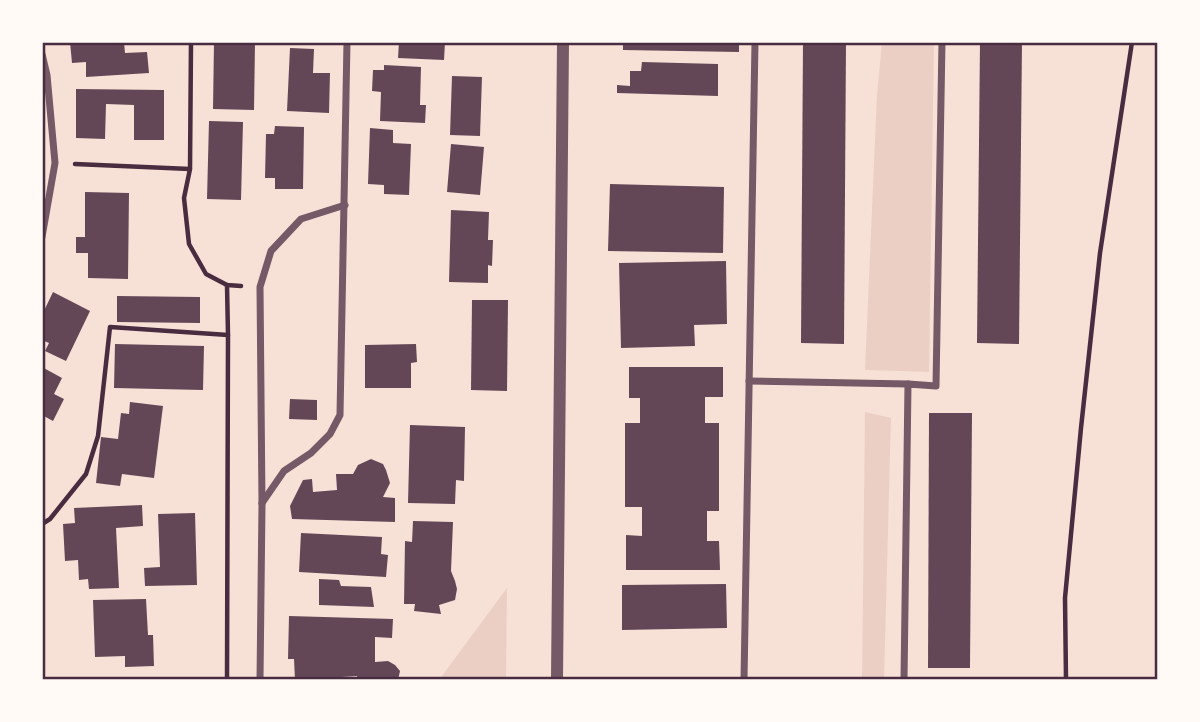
<svg xmlns="http://www.w3.org/2000/svg" width="1200" height="722" font-family="Poppins,sans-serif">
<style>
.green{fill:#ebcfc5}
.building{fill:#644757}
.lines{fill:none;stroke-linecap:round;stroke-linejoin:round}
.path{stroke:#4a2c40;stroke-width:4.5}
.minor{stroke:#755966;stroke-width:7}
.tertiary{stroke:#755966;stroke-width:12}
.neatline{fill:none;stroke:#4a2c40;stroke-width:2.5}
</style>
<rect width="100%" height="100%" fill="#f7e1d7"/>
<g class="green">
<polygon points="882,42 934,42 929,372 865,370 877,95"/>
<polygon points="865,412 891,418 884,680 862,680"/>
<polygon points="507,588 506,680 439,680"/>
</g>
<g class="building">
<polygon points="70,42 124,42 125,53 147,52 149,73 86,77 86,62 72,63"/>
<polygon points="214,42 255,42 254,110 213,109"/>
<polygon points="399,42 445,42 444,60 398,58"/>
<polygon points="623,42 739,42 739,52 623,50"/>
<polygon points="803,42 846,42 844,344 801,343"/>
<polygon points="980,42 1022,42 1019,344 977,343"/>
<polygon points="290,48 314,49 313,73 330,73 329,113 287,111"/>
<polygon points="642,62 718,64 718,96 617,93 617,85 630,86 630,71 641,71"/>
<polygon points="384,65 421,67 420,105 426,105 425,123 380,121 381,92 372,91 373,70 384,70"/>
<polygon points="452,76 482,77 480,136 450,135"/>
<polygon points="76,89 164,90 164,140 134,140 134,105 106,104 105,139 76,138"/>
<polygon points="209,121 243,122 241,200 207,199"/>
<polygon points="275,126 304,127 303,189 275,189 275,178 265,178 266,134 274,134"/>
<polygon points="370,128 393,130 393,143 411,144 409,195 384,194 384,185 368,184"/>
<polygon points="451,144 484,147 480,195 447,192"/>
<polygon points="610,184 724,187 723,253 608,251"/>
<polygon points="85,192 129,193 128,279 88,278 88,253 76,253 76,237 85,237"/>
<polygon points="451,210 489,212 488,240 493,240 492,266 488,265 488,283 449,282"/>
<polygon points="726,261 727,324 694,325 695,346 621,348 619,263"/>
<polygon points="53,292 90,311 66,361 45,351 49,343 42,340 42,315"/>
<polygon points="117,296 200,297 200,323 117,322"/>
<polygon points="472,300 508,300 507,391 471,390"/>
<polygon points="115,344 204,346 203,390 114,388"/>
<polygon points="416,344 417,362 411,363 411,388 365,388 365,345"/>
<polygon points="42,367 62,378 54,394 64,399 53,421 42,415"/>
<polygon points="629,367 723,367 723,397 705,397 705,423 719,423 719,511 707,511 707,541 719,541 720,570 626,570 626,535 642,536 642,507 625,507 625,423 640,423 640,398 629,398"/>
<polygon points="290,399 317,400 317,420 289,419"/>
<polygon points="130,402 163,406 154,478 122,474 120,486 96,483 101,437 118,439 121,413 129,414"/>
<polygon points="929,413 972,413 970,668 928,668"/>
<polygon points="410,425 465,427 464,481 456,480 455,504 408,503"/>
<polygon points="371,459 383,464 386,470 390,483 383,497 395,498 395,522 292,519 290,506 303,480 312,479 313,492 337,490 336,474 353,474 358,465"/>
<polygon points="142,505 143,526 116,528 119,588 89,589 88,579 79,580 78,560 65,561 63,524 75,523 74,508"/>
<polygon points="195,513 197,585 145,586 144,568 160,567 158,514"/>
<polygon points="413,521 453,522 451,571 455,581 457,589 455,600 439,605 441,614 414,611 415,604 404,604 405,541 412,542"/>
<polygon points="301,533 382,537 381,554 388,555 386,577 299,572"/>
<polygon points="319,579 339,580 341,586 371,587 374,607 319,605"/>
<polygon points="726,584 727,628 622,630 622,585"/>
<polygon points="146,599 148,635 153,635 154,666 125,667 125,656 95,657 93,600"/>
<polygon points="289,616 393,619 392,638 375,637 375,662 388,661 395,665 400,671 398,680 358,680 357,676 295,680 294,659 288,659"/>
</g>
<g class="lines">
<g class="path">
<polyline points="191,42 190,169 184,198 189,244 206,274 227,285 241,286"/>
<polyline points="75,164 190,169"/>
<polyline points="227,285 228,335 227,680"/>
<polyline points="42,524 50,519 86,474 98,436 110,327 228,335"/>
<polyline points="1066,680 1065,598 1081,428 1100,253 1132,42"/>
</g>
<g class="minor">
<polyline points="42,54 47,75 55,163 42,237"/>
<polyline points="749,381 908,384"/>
<polyline points="262,503 284,471 311,453 330,434 340,415 347,42"/>
<polyline points="260,680 262,504 260,287 271,251 301,219 345,205"/>
<polyline points="744,680 755,42"/>
<polyline points="904,680 908,384 936,386 942,42"/>
</g>
<polyline class="tertiary" points="557,680 563,42"/>
</g>
<rect width="1200" height="722" fill="none" stroke="#fffaf5" stroke-width="88"/>
<rect x="44" y="44" width="1112" height="634" class="neatline"/>
</svg>
